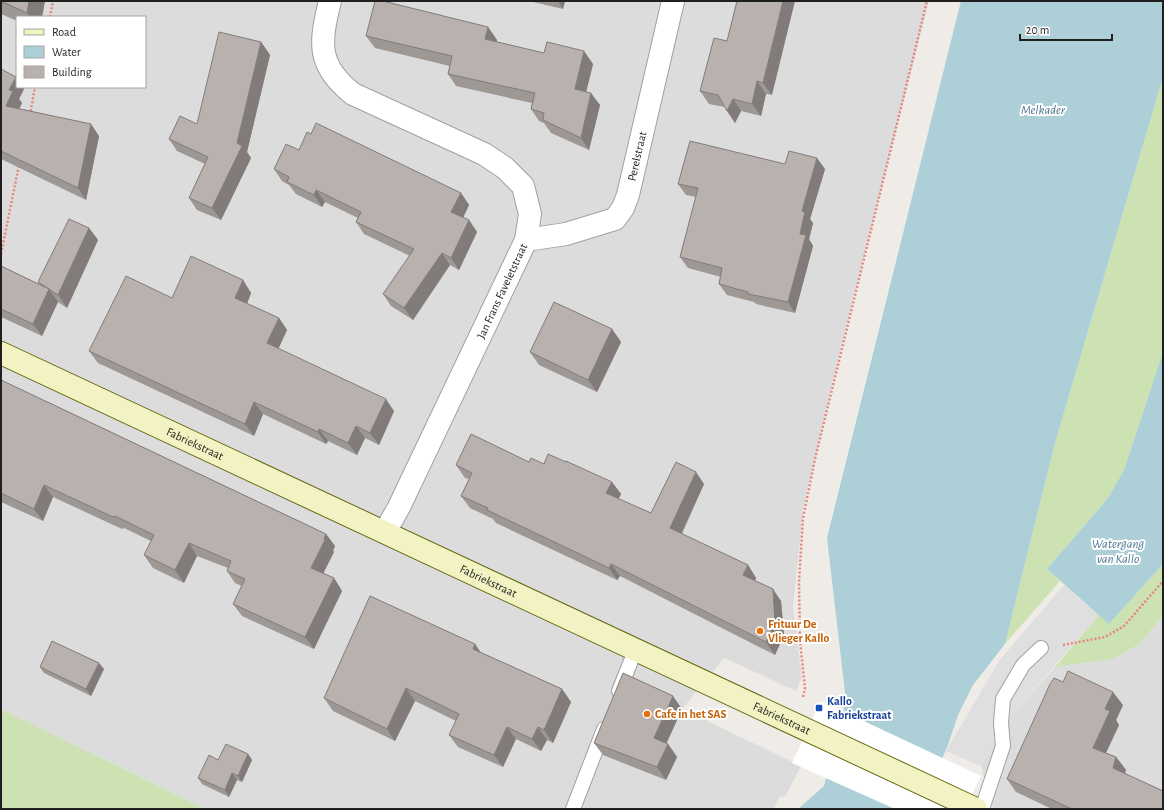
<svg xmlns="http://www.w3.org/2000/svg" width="1164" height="810" font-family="'Alegreya Sans',sans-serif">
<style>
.residential{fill:#dddcdc;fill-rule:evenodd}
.grass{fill:#cce2b3}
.parking{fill:#dfdfdf}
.water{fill:#adcfd7}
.pier{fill:#fff}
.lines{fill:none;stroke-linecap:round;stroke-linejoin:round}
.lane-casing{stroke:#a0a0a0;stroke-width:16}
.street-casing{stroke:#a0a0a0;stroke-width:24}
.secondary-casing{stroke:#646913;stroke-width:24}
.path{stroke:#e8847e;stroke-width:2.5;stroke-dasharray:2 2;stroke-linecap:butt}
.lane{stroke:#fff;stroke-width:14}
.street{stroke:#fff;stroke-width:22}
.secondary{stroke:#f2f2c2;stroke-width:22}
.wall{fill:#9e9895}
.shaded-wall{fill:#817c79}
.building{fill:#b8b1ad;stroke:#817c79}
.food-dot{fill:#e8710a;stroke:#fff;stroke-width:1.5}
.transit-dot{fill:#1a4fb4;stroke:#fff;stroke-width:1.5}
.labels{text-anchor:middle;stroke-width:4;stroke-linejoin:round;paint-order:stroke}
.street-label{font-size:12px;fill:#1f1f1f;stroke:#fff}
.food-label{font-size:12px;font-weight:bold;fill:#c56008;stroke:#fff;text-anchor:start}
.transit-label{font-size:12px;font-weight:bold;fill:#164399;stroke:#fff;text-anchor:start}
.water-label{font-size:13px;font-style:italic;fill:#507694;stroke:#fff}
</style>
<rect width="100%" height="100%" fill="#efece7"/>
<g class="residential">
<path d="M1,1H929L843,339L803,509L793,608L802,677L796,691L724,658L682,709L801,766L785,797L780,796L774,809H205L1,709ZM17,17H145V87H17Z"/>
<polygon points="1163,616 1163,809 993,809 981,766 1009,718 1055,667 1113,659 1139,644"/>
</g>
<g class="grass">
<polygon points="1163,77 1163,352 1124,470 1108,498 1047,569 1060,581 1005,644 1055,443"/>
<polygon points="1163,564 1163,616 1139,644 1113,659 1055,667 1099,615 1109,624"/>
<polygon points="1,709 205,809 1,809"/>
</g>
<polygon class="parking" points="1064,585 1099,615 1009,718 981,766 946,751 999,661"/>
<g class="water">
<polygon points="961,1 1163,1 1163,77 1055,443 1005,644 973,685 958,715 948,745 920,809 798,809 824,786 846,701 827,538"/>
<polygon points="1163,352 1163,564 1109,624 1047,569 1108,498 1124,470"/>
</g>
<polygon class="pier" points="821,701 981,776 965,809 895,809 792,763"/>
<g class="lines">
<defs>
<g id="lane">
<polyline points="619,691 635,651"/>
<polyline points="573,809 604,729"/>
<polyline points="982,809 1003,746 1001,723 1003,699 1023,665 1041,648"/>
</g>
<g id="street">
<path d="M330,1C320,42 316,65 353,94L484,154L505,168L523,186L530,214L526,240L399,507L385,532"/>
<path id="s1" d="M526,240L566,234L615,219L623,208L628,195L673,1"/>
</g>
<g id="secondary">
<path id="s2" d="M1,353L976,809"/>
</g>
</defs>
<use href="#lane" class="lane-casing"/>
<use href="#street" class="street-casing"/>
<use href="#secondary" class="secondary-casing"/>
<g class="path">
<polyline points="50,17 53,1"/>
<polyline points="30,115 35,87"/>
<polyline points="1,254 19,165"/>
<polyline points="1063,645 1105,637 1124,626 1163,581"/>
<polyline points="803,697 805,688 800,641 799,581 803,518 815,459 927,1"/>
</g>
<use href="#lane" class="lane"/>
<use href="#street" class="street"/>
<use href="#secondary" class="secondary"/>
</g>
<g class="wall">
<polygon points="1,1 45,1 42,17 17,17 17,21 1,14"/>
<polygon points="529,1 565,1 563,9"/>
<polygon points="737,1 772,95 766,94 761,116 741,111 735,123 725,107 709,104 700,91 727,41"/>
<polygon points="488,27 497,40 496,42 544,53 593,64 586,91 600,105 589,150 551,133 544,123 539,121 531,109 532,103 456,86 448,74 450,66 375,48 366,36"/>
<polygon points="261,42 270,55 247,152 251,158 221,220 197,210 189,198 205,164 177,151 169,139 197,124"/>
<polygon points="1,69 16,77 17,79 17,87 24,89 19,99 22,103 19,109 99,136 86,200 1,159"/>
<polygon points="311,134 461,193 469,205 463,218 469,220 477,232 459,270 450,265 413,320 391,306 383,294 410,256 364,234 356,222 358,218 325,202 322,207 296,194 289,185 282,181 274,169 299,150"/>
<polygon points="785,164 825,169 810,219 813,223 809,239 813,246 795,313 756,304 754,302 727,295 719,284 721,277 688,268 680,257 696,197 686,195 678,184"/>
<polygon points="89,228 98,240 67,308 58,302 42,336 1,317 1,266 40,285 38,282"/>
<polygon points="243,280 251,293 247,304 279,318 287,330 278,349 394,411 379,445 365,438 357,455 328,441 326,444 263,414 254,436 98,363 89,351 172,298"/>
<polygon points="612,329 621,342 597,392 539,365 530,352"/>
<polygon points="1,380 326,534 335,546 333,551 334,552 323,573 334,578 342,591 314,649 242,616 233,604 242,586 235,583 227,571 228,568 197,556 184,583 153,568 144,555 151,541 124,528 122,529 53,497 43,521 1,502"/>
<polygon points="529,462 544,464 612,482 621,494 618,499 651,513 704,484 682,534 748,565 756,578 755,581 781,601 784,635 775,655 620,576 617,580 496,523 493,519 470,508 461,496 469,479 465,478 456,465"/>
<polygon points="475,644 480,652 562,689 571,702 553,743 547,740 541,751 516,739 503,767 458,747 449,735 456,721 415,701 395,741 333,711 324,698"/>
<polygon points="40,667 104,669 91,696 44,673"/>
<polygon points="1063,682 1123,705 1116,720 1119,725 1106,753 1116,757 1126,770 1125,773 1163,809 1052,809 1016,792 1007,779"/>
<polygon points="682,709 666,744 668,744 677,757 666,780 603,755 594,743"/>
<polygon points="248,754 252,760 242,782 237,780 229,797 202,784 198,778 218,760"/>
</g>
<g class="shaded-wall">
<polygon points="29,1 45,1 42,17 30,17 27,13"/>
<polygon points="558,1 565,1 563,9"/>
<polygon points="783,1 795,1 772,95 763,83"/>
<polygon points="488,27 497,40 494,52 485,39"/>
<polygon points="261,42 270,55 247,152 251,158 221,220 212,208 237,143"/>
<polygon points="584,51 593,64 584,101 575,89"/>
<polygon points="16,77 17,79 17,87 23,87 24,89 19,99 22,103 15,118 6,106 9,90"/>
<polygon points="757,81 766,94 761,116 752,104"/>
<polygon points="591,93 600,105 589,150 581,138"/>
<polygon points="733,99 741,111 735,123 727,111"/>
<polygon points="91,124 99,136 86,200 78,188"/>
<polygon points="817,158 825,169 810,219 813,223 809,239 813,246 795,313 788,302 800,234 802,211"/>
<polygon points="316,190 325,202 322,207 314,195"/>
<polygon points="461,193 469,205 460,224 451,212"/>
<polygon points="469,220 477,232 459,270 451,258"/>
<polygon points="89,228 98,240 67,308 58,295"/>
<polygon points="442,253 450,265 413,320 404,308"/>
<polygon points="243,280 251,293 244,311 235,298"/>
<polygon points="49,289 58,302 42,336 33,324"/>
<polygon points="279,318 287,330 275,356 267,343"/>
<polygon points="612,329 621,342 597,392 588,380"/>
<polygon points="386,399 394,411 379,445 370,433"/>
<polygon points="254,402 263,414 254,436 245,424"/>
<polygon points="356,426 365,438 357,455 348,443"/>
<polygon points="319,429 328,441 326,444 318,432"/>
<polygon points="696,472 704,484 678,540 670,528"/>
<polygon points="612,482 621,494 615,506 606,493"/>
<polygon points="44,485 53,497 43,521 34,509"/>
<polygon points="326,534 335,546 333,551 334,552 320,580 311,568"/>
<polygon points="189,543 197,556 184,583 175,570"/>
<polygon points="611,564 620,576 617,580 609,568"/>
<polygon points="748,565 756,578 751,588 743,575"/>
<polygon points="334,578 342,591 314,649 305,637"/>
<polygon points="773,589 781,601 784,635 775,655 766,642"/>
<polygon points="475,644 484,657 473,649"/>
<polygon points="99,663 104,669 91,696 86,689"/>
<polygon points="406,688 415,701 395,741 387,729"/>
<polygon points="562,689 571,702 553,743 544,730"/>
<polygon points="1113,692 1123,705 1116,720 1119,725 1102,761 1093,748 1105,709"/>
<polygon points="673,696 682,709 663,751 654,738"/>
<polygon points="507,727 516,739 503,767 494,755"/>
<polygon points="538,727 547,740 541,751 532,739"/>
<polygon points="668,744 677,757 666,780 657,767"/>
<polygon points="248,754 252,760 242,782 238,776"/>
<polygon points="1116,757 1126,770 1122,781 1113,768"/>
<polygon points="232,773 237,780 229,797 225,790"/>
</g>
<g class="building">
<polygon points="1,1 29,1 27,13"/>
<polygon points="375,1 383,1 488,27 485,39 544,53 547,42 584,51 575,89 591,93 581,138 543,120 544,113 531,109 535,93 448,74 452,56 366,36"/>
<polygon points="737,1 783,1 763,83 757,81 752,104 733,99 727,111 718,95 700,91 714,38 727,41"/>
<polygon points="219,32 261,42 237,143 242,146 212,208 189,198 208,157 169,139 180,116 197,124"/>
<polygon points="1,69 16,77 9,90 13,91 6,106 91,124 78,188 1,151"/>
<polygon points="316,123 461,193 451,212 469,220 451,258 442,253 404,308 383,294 414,249 356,222 361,212 316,190 314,195 287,182 289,177 274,169 286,144 299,150 307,132 311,134"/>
<polygon points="690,141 785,164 789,151 817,158 802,211 805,212 800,234 806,235 788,302 748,294 748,292 719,284 722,268 680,257 698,188 678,184"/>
<polygon points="69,219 89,228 58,295 38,282"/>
<polygon points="191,256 243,280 235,298 279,318 267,343 386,399 370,433 356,426 348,443 319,429 318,432 254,402 245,424 89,351 126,276 172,298"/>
<polygon points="1,266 49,289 33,324 1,309"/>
<polygon points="554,302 612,329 588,380 530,352"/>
<polygon points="1,380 326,534 324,539 325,540 311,568 334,578 305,637 233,604 245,579 227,571 231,561 189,543 175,570 144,555 154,535 115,516 113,517 44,485 34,509 1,493"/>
<polygon points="471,434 529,462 531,458 544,464 548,454 566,462 566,461 612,482 606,493 651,513 676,462 696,472 670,528 748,565 743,575 773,589 775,623 766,642 611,564 609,568 487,510 488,508 461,496 472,473 456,465"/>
<polygon points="370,596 475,644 473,649 562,689 544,730 538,727 532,739 507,727 494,755 449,735 459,714 406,688 387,729 324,698"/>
<polygon points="52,641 99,663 86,689 40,667"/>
<polygon points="1068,671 1113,692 1105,709 1110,711 1093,748 1116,757 1113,768 1163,791 1163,809 1072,809 1007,779 1050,684 1054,678 1063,682"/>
<polygon points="623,673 673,696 654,738 668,744 657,767 594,743"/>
<polygon points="226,744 248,754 238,776 232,773 225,790 198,778 209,755 218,760"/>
</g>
<g class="food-dot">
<circle cx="760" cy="631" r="4"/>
<circle cx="647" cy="714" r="4"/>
</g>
<rect class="transit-dot" x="815" y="704" width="8" height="8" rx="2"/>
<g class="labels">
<g class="street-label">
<text dy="4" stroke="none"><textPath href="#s1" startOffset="159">Perelstraat</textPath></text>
<text transform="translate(502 291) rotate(-65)" y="4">Jan Frans Faveletstraat</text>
<text dy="4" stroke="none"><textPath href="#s2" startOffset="214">Fabriekstraat</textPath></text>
<text dy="4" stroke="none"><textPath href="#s2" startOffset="538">Fabriekstraat</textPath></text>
<text dy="4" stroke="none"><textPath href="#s2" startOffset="862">Fabriekstraat</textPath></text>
</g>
<g class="food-label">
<text x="768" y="628">Frituur De<tspan x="768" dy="14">Vlieger Kallo</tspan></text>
<text x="655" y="718">Cafe in het SAS</text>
</g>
<g class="transit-label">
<text x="827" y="705">Kallo<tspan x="827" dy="14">Fabriekstraat</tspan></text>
</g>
<g class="water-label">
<text x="1043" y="114">Melkader</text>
<text x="1118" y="548">Watergang<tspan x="1118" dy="15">van Kallo</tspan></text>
</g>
</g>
<rect width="1164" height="810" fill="none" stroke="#1f1f1f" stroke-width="4"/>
<rect x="16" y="16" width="130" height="72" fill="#ffffff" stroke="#a5a5a5"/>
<rect x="24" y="29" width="20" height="6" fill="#f2f2c2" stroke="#a5a5a5"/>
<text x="52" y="36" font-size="12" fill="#1f1f1f">Road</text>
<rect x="24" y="46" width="20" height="12" fill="#adcfd7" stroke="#a5a5a5"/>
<text x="52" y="56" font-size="12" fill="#1f1f1f">Water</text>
<rect x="24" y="66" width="20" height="12" fill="#b8b1ad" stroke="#a5a5a5"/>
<text x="52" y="76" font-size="12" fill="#1f1f1f">Building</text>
<path d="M1020 34v6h92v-6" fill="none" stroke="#1f1f1f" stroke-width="2"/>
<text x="1026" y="34" font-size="12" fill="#1f1f1f" stroke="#ffffff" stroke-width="3" paint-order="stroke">20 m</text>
</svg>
